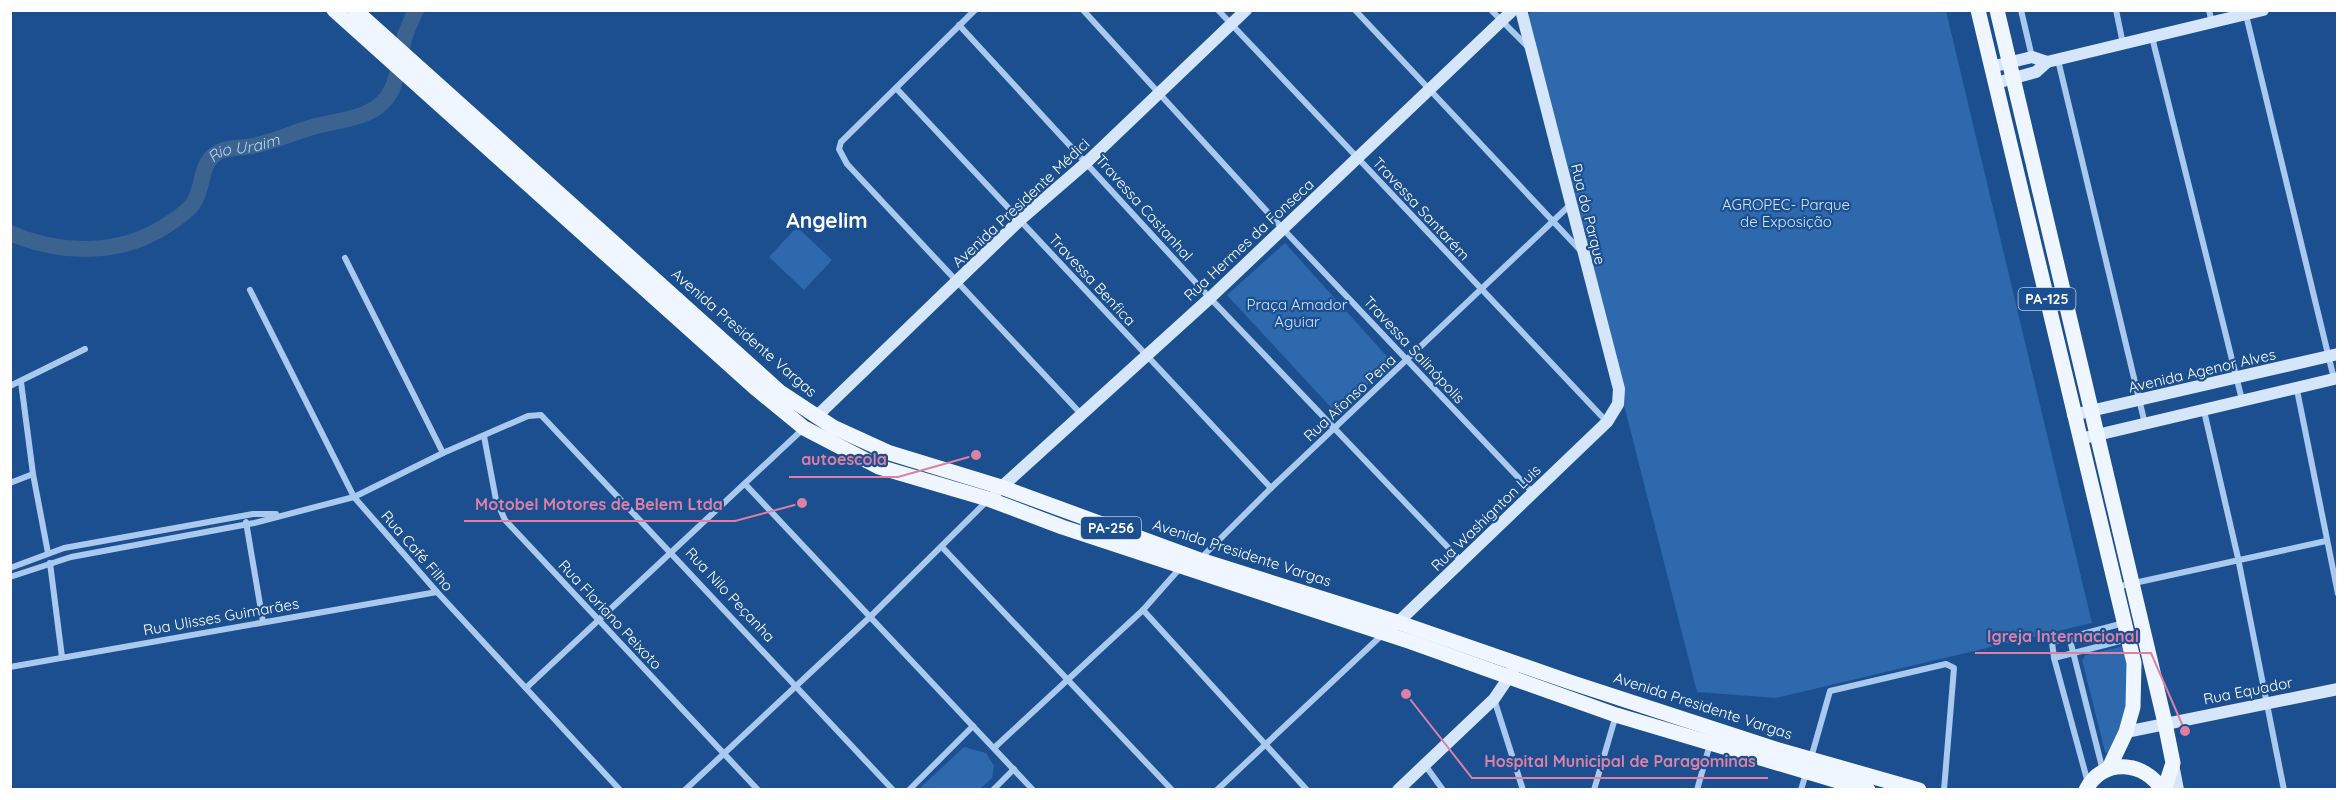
<svg xmlns="http://www.w3.org/2000/svg" width="2348" height="800" font-family="Quicksand,sans-serif">
<style>
.green{fill:#2e69ad}
.lines{fill:none;stroke-linecap:round;stroke-linejoin:round}
.river{stroke:#3c6290;stroke-width:16}
.street{stroke:#a9c9ee;stroke-width:6}
.secondary{stroke:#d6e6fa;stroke-width:12}
.primary{stroke:#f0f6ff;stroke-width:15}
.labels{text-anchor:middle;stroke-width:4.5;stroke-linejoin:round;paint-order:stroke}
.shield{fill:#1b4f8f;stroke:#bbcadd;stroke-width:1.5}
.shield-label{font-size:14px;font-weight:bold;fill:#fff}
.street-label{font-size:15px;fill:#fff;stroke:#1b4f8f}
.park-label{font-size:15px;fill:#cfe3fa;stroke:#1b4f8f}
.water-label{font-size:16px;font-style:italic;fill:#b5d3f5;stroke:#1b4f8f}
.district-label{font-size:21px;font-weight:bold;fill:#fff;stroke:#1b4f8f}
.leader{fill:none;stroke:#dd80a5;stroke-width:2}
.callout-dot{fill:#dd80a5;stroke:#1b4f8f;stroke-width:2}
.callout-label{font-size:16px;text-anchor:middle;font-weight:bold;fill:#dd80a5;stroke:#1b4f8f;stroke-width:4.5;stroke-linejoin:round;paint-order:stroke}
</style>
<rect width="100%" height="100%" fill="#1b4f8f"/>
<g class="green">
<polygon points="1535,10 1946,11 2092,623 1776,698 1697,692 1525,16"/>
<polygon points="797,227 832,260 804,290 769,257"/>
<polygon points="1285,243 1391,361 1338,415 1227,295"/>
<polygon points="2123,646 2126,648 2129,707 2108,753 2105,752 2082,660 2086,655"/>
<polygon points="964,747 986,753 994,766 992,778 980,789 919,789"/>
</g>
<g class="lines">
<path class="river" id="s1" d="M10,233C61,255 120,256 167,225C176,219 186,213 192,205C205,189 198,160 221,151C230,147 243,148 252,146C272,142 290,134 309,128C337,119 377,121 392,89C400,72 399,53 405,36C408,27 412,19 416,10"/>
<g class="street">
<polyline points="975,10 841,142 839,149 847,164 1082,415"/>
<polyline points="1083,10 1283,229 1533,493"/>
<polyline points="1218,10 1607,422"/>
<polyline points="1355,10 1580,250"/>
<polyline points="1491,10 1529,48"/>
<polyline points="2021,10 2032,57"/>
<polyline points="2116,10 2123,44"/>
<polyline points="2209,10 2212,23"/>
<polyline points="2246,15 2334,379"/>
<polyline points="959,25 1210,298 1461,561"/>
<polyline points="2152,37 2242,400"/>
<polyline points="2058,60 2145,424"/>
<polyline points="896,88 1271,488"/>
<polyline points="345,258 443,453"/>
<polyline points="250,290 354,497 437,592 620,790"/>
<polyline points="21,382 33,474 48,553"/>
<polyline points="10,386 85,349"/>
<polyline points="2297,390 2338,594"/>
<polyline points="2204,411 2238,558 2284,790"/>
<polyline points="484,436 496,500 505,520 758,790"/>
<polyline points="10,483 33,474"/>
<polyline points="745,484 1033,790"/>
<polyline points="246,522 263,622"/>
<polyline points="942,547 1172,790"/>
<polyline points="1200,559 1271,488 1570,205"/>
<polyline points="50,563 62,657"/>
<polyline points="10,568 64,548 253,514 276,514"/>
<polyline points="10,577 71,557 254,523 354,497 443,453 528,416 541,415 893,790"/>
<polyline points="2116,587 2326,541"/>
<polyline points="1143,610 1307,790"/>
<polyline points="2069,636 2103,771"/>
<polyline points="2054,658 2128,639"/>
<polyline points="10,667 437,592"/>
<polyline points="526,688 803,429"/>
<polyline points="1494,699 1523,790"/>
<polyline points="994,748 1143,610 1181,567"/>
<polyline points="1811,758 1830,691 1946,664 1954,668 1944,790"/>
<polyline points="1425,765 1443,790"/>
<polyline points="2088,783 2054,658 2052,642 2124,623"/>
<polyline points="685,790 871,616 988,500"/>
<polyline points="909,790 973,726"/>
<polyline points="993,790 1014,769"/>
<polyline points="1217,790 1383,634"/>
<polyline points="1594,790 1616,715"/>
<polyline points="1697,790 1710,744"/>
<polyline points="1801,790 1806,773"/>
</g>
<g class="secondary">
<polyline points="1991,67 2032,57 2047,62 2263,10"/>
<polyline points="1996,83 2036,72 2047,62"/>
<polyline points="2073,415 2338,354"/>
<polyline points="816,417 1020,220 1087,162 1246,10"/>
<polyline points="2080,439 2338,378"/>
<polyline points="996,492 1210,298 1513,10"/>
<polyline points="1394,626 1607,422 1618,404 1619,389 1521,10"/>
<polyline points="2126,732 2338,689"/>
<polyline points="2173,764 2178,790"/>
<polyline points="1398,790 1494,699 1513,671"/>
</g>
<g class="primary">
<polyline points="334,10 754,387 804,428 879,467 988,499 1062,527 1411,642 1616,715 1868,790"/>
<polyline points="355,10 780,392 833,427 890,453 1001,487 1200,560 1400,623 1570,682 1772,748 1919,790"/>
<polyline points="1978,10 2134,663 2133,707 2126,732 2109,768"/>
<polyline points="1997,10 2165,723 2173,763 2164,790"/>
<path d="M2086,790C2102,757 2145,761 2162,790"/>
</g>
</g>
<g class="labels">
<g class="shield">
<rect x="2018.5" y="288" width="57" height="22" rx="4.5"/>
<rect x="1081" y="517" width="60" height="22" rx="4.5"/>
</g>
<g class="shield-label">
<text x="2047" y="304">PA-125</text>
<text x="1111" y="533">PA-256</text>
</g>
<g class="street-label">
<text transform="translate(1021 203) rotate(-43)" y="5">Avenida Presidente Médici</text>
<text transform="translate(1144 208) rotate(48)" y="5">Travessa Castanhal</text>
<text transform="translate(1421 209) rotate(47)" y="5">Travessa Santarém</text>
<text transform="translate(1588 214) rotate(76)" y="5">Rua do Parque</text>
<text transform="translate(1249 240) rotate(-43)" y="5">Rua Hermes da Fonseca</text>
<text transform="translate(1092 280) rotate(47)" y="5">Travessa Benfica</text>
<text transform="translate(744 333) rotate(41)" y="5">Avenida Presidente Vargas</text>
<text transform="translate(1414 350) rotate(47)" y="5">Travessa Salinópolis</text>
<text transform="translate(2202 371) rotate(-13)" y="5">Avenida Agenor Alves</text>
<text transform="translate(1350 398) rotate(-43)" y="5">Rua Afonso Pena</text>
<text transform="translate(1486 518) rotate(-44)" y="5">Rua Washignton Luis</text>
<text transform="translate(417 551) rotate(49)" y="5">Rua Café Filho</text>
<text transform="translate(1242 553) rotate(18)" y="5">Avenida Presidente Vargas</text>
<text transform="translate(730 595) rotate(47)" y="5">Rua Nilo Peçanha</text>
<text transform="translate(610 615) rotate(47)" y="5">Rua Floriano Peixoto</text>
<text transform="translate(221 617) rotate(-10)" y="5">Rua Ulisses Guimarães</text>
<text transform="translate(2248 691) rotate(-11)" y="5">Rua Equador</text>
<text transform="translate(1703 706) rotate(18)" y="5">Avenida Presidente Vargas</text>
</g>
<g class="park-label">
<text x="1786" y="210">AGROPEC- Parque<tspan x="1786" dy="17">de Exposição</tspan></text>
<text x="1297" y="310">Praça Amador<tspan x="1297" dy="17">Aguiar</tspan></text>
</g>
<g class="water-label">
<text dy="6" stroke="none"><textPath href="#s1" startOffset="282">Rio Uraim</textPath></text>
</g>
<g class="district-label">
<text x="827" y="228">Angelim</text>
</g>
</g>
<path class="leader" d="M976 455L898 477H789M802 503L735 521H464M2185 731L2151 653H1975M1406 694L1472 778H1768"/>
<g class="callout-dot">
<circle cx="976" cy="455" r="6"/>
<circle cx="802" cy="503" r="6"/>
<circle cx="2185" cy="731" r="6"/>
<circle cx="1406" cy="694" r="6"/>
</g>
<g class="callout-label">
<text x="844" y="465">autoescola</text>
<text x="599" y="510">Motobel Motores de Belem Ltda</text>
<text x="2063" y="642">Igreja Internacional</text>
<text x="1620" y="767">Hospital Municipal de Paragominas</text>
</g>
<rect width="2348" height="800" fill="none" stroke="#ffffff" stroke-width="24"/>
</svg>
